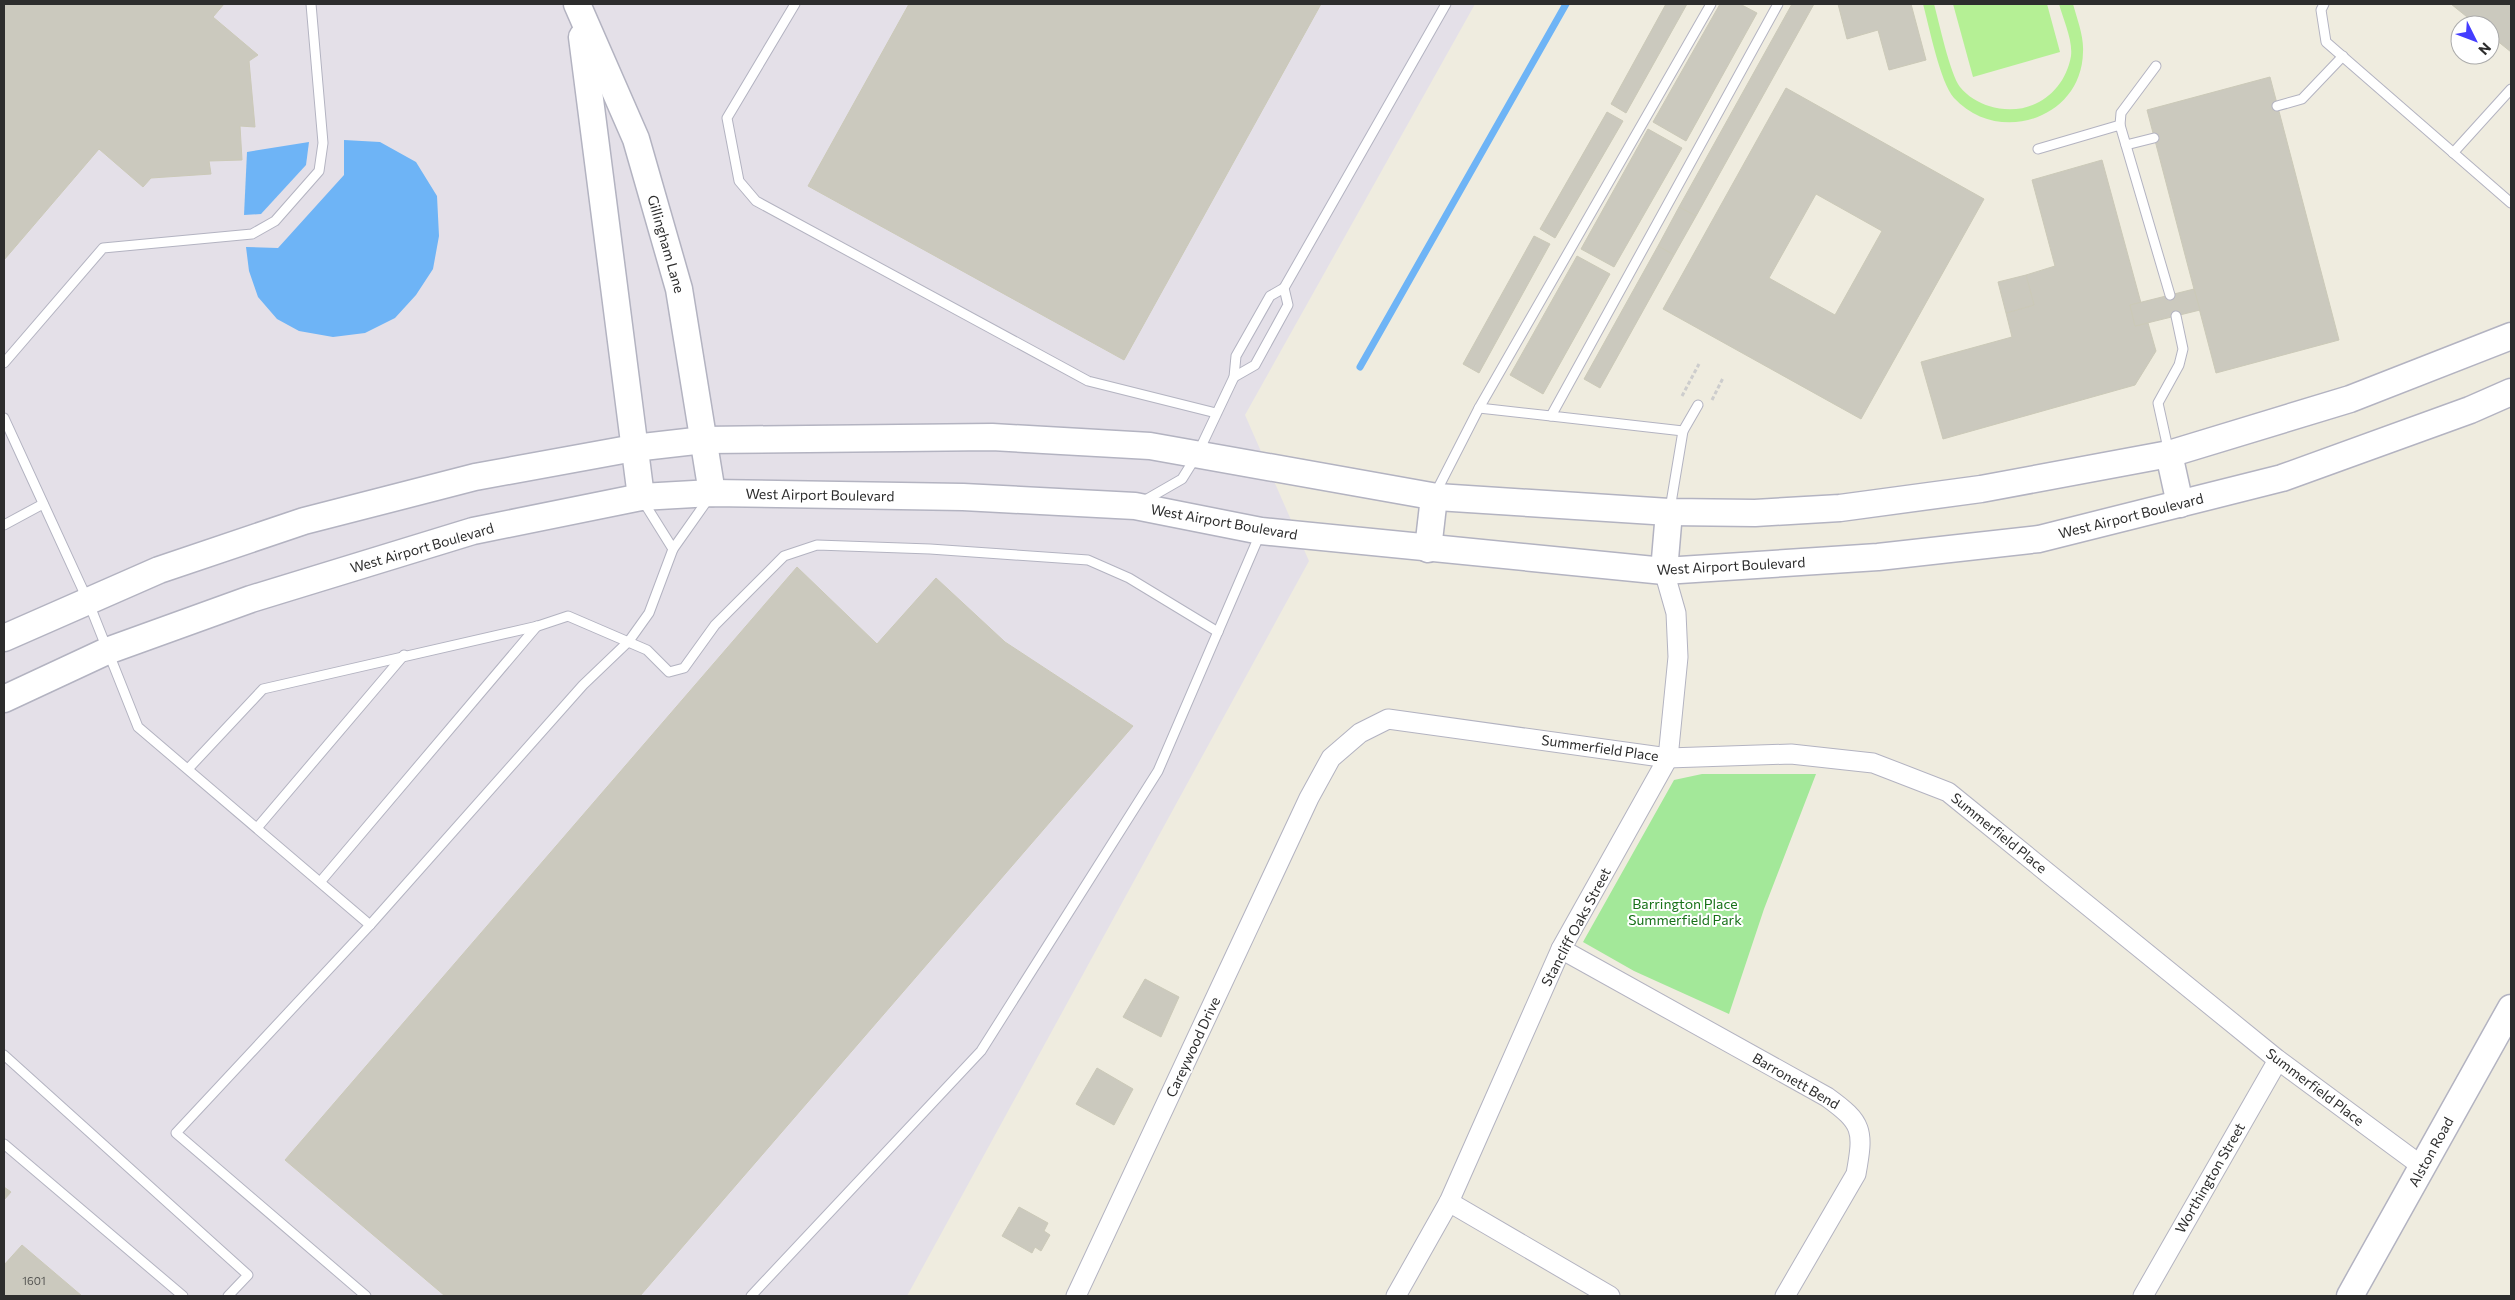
<svg xmlns="http://www.w3.org/2000/svg" width="2515" height="1300" font-family="Commissioner,sans-serif">
<style>
.industrial{fill:#e4e0e8}
.green{fill:#a3e899}
.pitch{fill:#b5f095}
.water{fill:#6eb4f6}
.lines{fill:none;stroke-linecap:round;stroke-linejoin:round}
.stream{stroke:#6eb4f6;stroke-width:7}
.building{fill:#cbc9be;stroke:#cbc9b8;fill-rule:evenodd}
.lane-casing{stroke:#b3b3c1;stroke-width:11}
.street-casing{stroke:#b3b3c1;stroke-width:21}
.secondary-casing{stroke:#b3b3c1;stroke-width:29}
.path{stroke:#cdcdcd;stroke-width:3;stroke-dasharray:4 2.5;stroke-linecap:butt}
.lane{stroke:#fff;stroke-width:9}
.street{stroke:#fff;stroke-width:19}
.secondary{stroke:#fff;stroke-width:26}
.labels{text-anchor:middle;stroke-width:4;stroke-linejoin:round;paint-order:stroke}
.number-label{font-size:11px;fill:#545451}
.street-label{font-size:14px;fill:#2d2d2d;stroke:#fff}
.park-label{font-size:14px;fill:#177118;stroke:#fff}
</style>
<rect width="100%" height="100%" fill="#efecdf"/>
<polygon class="industrial" points="4,4 1475,4 1245,415 1309,561 907,1296 4,1296"/>
<polygon class="green" points="1702,774 1816,774 1764,909 1729,1014 1634,971 1583,942 1674,780"/>
<g class="pitch">
<path d="M1923,4H1934C1939,22 1950,74 1960,87C1967,96 1979,103 1989,106C2027,118 2064,96 2071,56C2073,40 2063,19 2059,4H2073C2077,19 2084,36 2083,52C2082,119 1998,146 1954,98C1940,82 1929,26 1923,4Z"/>
<polygon points="1953,4 2047,4 2060,52 1973,77"/>
</g>
<g class="water">
<polygon points="344,140 380,142 416,162 437,196 439,236 433,269 416,295 395,318 365,333 333,337 299,331 277,319 258,297 249,271 246,247 278,248 344,175"/>
<polygon points="309,142 306,165 261,214 244,215 247,152"/>
</g>
<g class="lines">
<polyline class="stream" points="1360,367 1566,4"/>
</g>
<g class="building">
<polygon points="4,4 224,4 213,17 258,55 249,61 255,127 240,126 242,160 209,161 211,174 151,178 143,187 99,149 4,260"/>
<polygon points="909,4 1321,4 1124,360 808,186"/>
<polygon points="1666,4 1687,4 1626,113 1611,104"/>
<polygon points="1720,4 1740,4 1757,13 1686,141 1653,122"/>
<polygon points="1792,4 1814,4 1696,216 1679,207"/>
<polygon points="1838,4 1911,4 1926,60 1889,70 1878,30 1847,39"/>
<polygon points="2451,4 2511,4 2511,52 2490,35 2490,25 2477,25"/>
<polygon points="2270,77 2339,340 2216,373 2147,110"/>
<path d="M1786,88L1984,199L1861,419L1663,309ZM1816,194L1882,231L1835,315L1769,278Z"/>
<polygon points="1607,112 1623,121 1555,238 1540,229"/>
<polygon points="1648,129 1682,148 1614,267 1581,249"/>
<polygon points="2102,160 2141,303 2130,305 2135,326 2148,323 2156,351 2135,385 1943,439 1921,362 2012,337 2006,313 2034,305 2026,275 2055,266 2032,180"/>
<polygon points="1679,207 1696,216 1674,255 1658,246"/>
<polygon points="1534,236 1550,244 1479,373 1463,364"/>
<polygon points="1658,246 1674,255 1600,388 1584,379"/>
<polygon points="1577,256 1610,274 1543,394 1510,375"/>
<polygon points="2026,275 2034,305 2006,313 1998,282"/>
<polygon points="2194,289 2200,310 2135,326 2130,305"/>
<polygon points="797,567 877,644 936,578 1005,642 1133,726 640,1296 445,1296 285,1160"/>
<polygon points="1145,979 1179,997 1161,1037 1123,1017"/>
<polygon points="1097,1068 1133,1089 1114,1125 1076,1104"/>
<polygon points="4,1187 11,1192 4,1200"/>
<polygon points="1019,1207 1048,1223 1044,1231 1050,1235 1041,1251 1035,1247 1032,1253 1002,1236"/>
<polygon points="22,1245 82,1296 4,1296 4,1265"/>
</g>
<g class="lines">
<defs>
<g id="lane">
<polyline points="795,4 727,118 739,181 756,201 1088,381 1216,413"/>
<polyline points="2324,4 2321,10 2326,42 2511,203"/>
<polyline points="2277,106 2302,99 2343,56"/>
<polyline points="2120,125 2121,113 2156,66"/>
<polyline points="2126,145 2154,138"/>
<polyline points="2038,149 2120,125 2170,295"/>
<polyline points="2453,153 2511,89"/>
<polyline points="4,363 103,248 252,234 275,221 319,171 323,143 311,4"/>
<polyline points="1234,377 1255,365 1288,305 1284,288 1446,4"/>
<polyline points="1479,408 1551,416"/>
<polyline points="4,418 88,601 138,727 370,925"/>
<polyline points="1683,431 1698,405"/>
<polyline points="2169,453 2158,403 2179,365 2183,349 2176,316"/>
<polyline points="1435,494 1479,408 1711,4"/>
<polyline points="643,501 673,549 709,498"/>
<polyline points="1142,502 1182,479 1197,455 1234,377 1236,356 1270,296 1284,288"/>
<polyline points="1670,509 1683,431 1551,416 1778,4"/>
<polyline points="4,525 43,504"/>
<polyline points="188,769 263,689 538,626 568,616 647,650 669,672 684,668 715,625 784,556 817,545 930,549 1088,560 1129,578 1218,632"/>
<polyline points="257,828 404,655"/>
<polyline points="321,881 537,626"/>
<polyline points="4,1055 248,1275 228,1296"/>
<polyline points="4,1144 183,1296"/>
<polyline points="366,1296 176,1133 370,925 583,685 629,641 649,613 673,549"/>
<polyline points="751,1296 981,1051 1158,771 1260,534"/>
</g>
<g id="street">
<path d="M1561,949L1827,1097C1863,1123 1864,1130 1856,1174L1785,1296"/>
<polyline points="1449,1202 1610,1296"/>
<polyline points="1076,1296 1309,798 1331,758 1360,733 1388,719 1668,758 1791,754 1873,763 1948,792 2278,1060 2423,1167"/>
<polyline points="1396,1296 1449,1202 1561,949 1668,758 1678,657 1676,613 1664,571"/>
<polyline points="2143,1296 2278,1060"/>
</g>
<g id="secondary">
<polyline points="577,4 636,139 679,289 712,493"/>
<polyline points="582,37 641,497"/>
<polyline points="2169,454 2180,504"/>
<polyline points="1428,549 1434,497"/>
<polyline points="1664,571 1669,512"/>
<polyline points="4,638 159,570 304,521 475,477 634,448 704,440 992,437 1150,446 1437,497 1669,512 1755,513 1840,508 1981,489 2169,454 2350,399 2511,336"/>
<polyline points="4,699 107,651 251,599 473,531 641,497 712,493 963,497 1135,506 1261,531 1664,571 1878,557 2039,539 2282,478 2470,410 2511,392"/>
<polyline points="2350,1296 2511,1008"/>
</g>
</defs>
<use href="#lane" class="lane-casing"/>
<use href="#street" class="street-casing"/>
<use href="#secondary" class="secondary-casing"/>
<g class="path">
<polyline points="1682,396 1699,364"/>
<polyline points="1712,400 1723,378"/>
</g>
<use href="#lane" class="lane"/>
<use href="#street" class="street"/>
<use href="#secondary" class="secondary"/>
</g>
<g class="labels">
<g class="number-label">
<text x="34" y="1285">1601</text>
</g>
<g class="street-label">
<text transform="translate(666 244) rotate(74)" y="5">Gillingham Lane</text>
<text transform="translate(820 495) rotate(1)" y="5">West Airport Boulevard</text>
<text transform="translate(2131 516) rotate(-14)" y="5">West Airport Boulevard</text>
<text transform="translate(1224 522) rotate(10)" y="5">West Airport Boulevard</text>
<text transform="translate(422 548) rotate(-16)" y="5">West Airport Boulevard</text>
<text transform="translate(1731 566) rotate(-3)" y="5">West Airport Boulevard</text>
<text transform="translate(1600 748) rotate(8)" y="5">Summerfield Place</text>
<text transform="translate(1999 833) rotate(39)" y="5">Summerfield Place</text>
<text transform="translate(1576 927) rotate(-62)" y="5">Stancliff Oaks Street</text>
<text transform="translate(1193 1047) rotate(-65)" y="5">Careywood Drive</text>
<text transform="translate(1796 1081) rotate(30)" y="5">Barronett Bend</text>
<text transform="translate(2315 1087) rotate(37)" y="5">Summerfield Place</text>
<text transform="translate(2431 1152) rotate(-61)" y="5">Alston Road</text>
<text transform="translate(2210 1178) rotate(-60)" y="5">Worthington Street</text>
</g>
<g class="park-label">
<text x="1685" y="909">Barrington Place<tspan x="1685" dy="16">Summerfield Park</tspan></text>
</g>
</g>
<rect width="2515" height="1300" fill="none" stroke="#2d2d2d" stroke-width="10"/>
<g transform="translate(2475 40) rotate(132)"><circle r="24" fill="#ffffff" stroke="#ababab"/>
<path d="M0-4L9 19L0 12L-9 19Z" fill="#443dff"/>
<text y="-8" font-size="14" font-weight="bold" text-anchor="middle" fill="#2d2d2d">N</text>
</g>
</svg>
